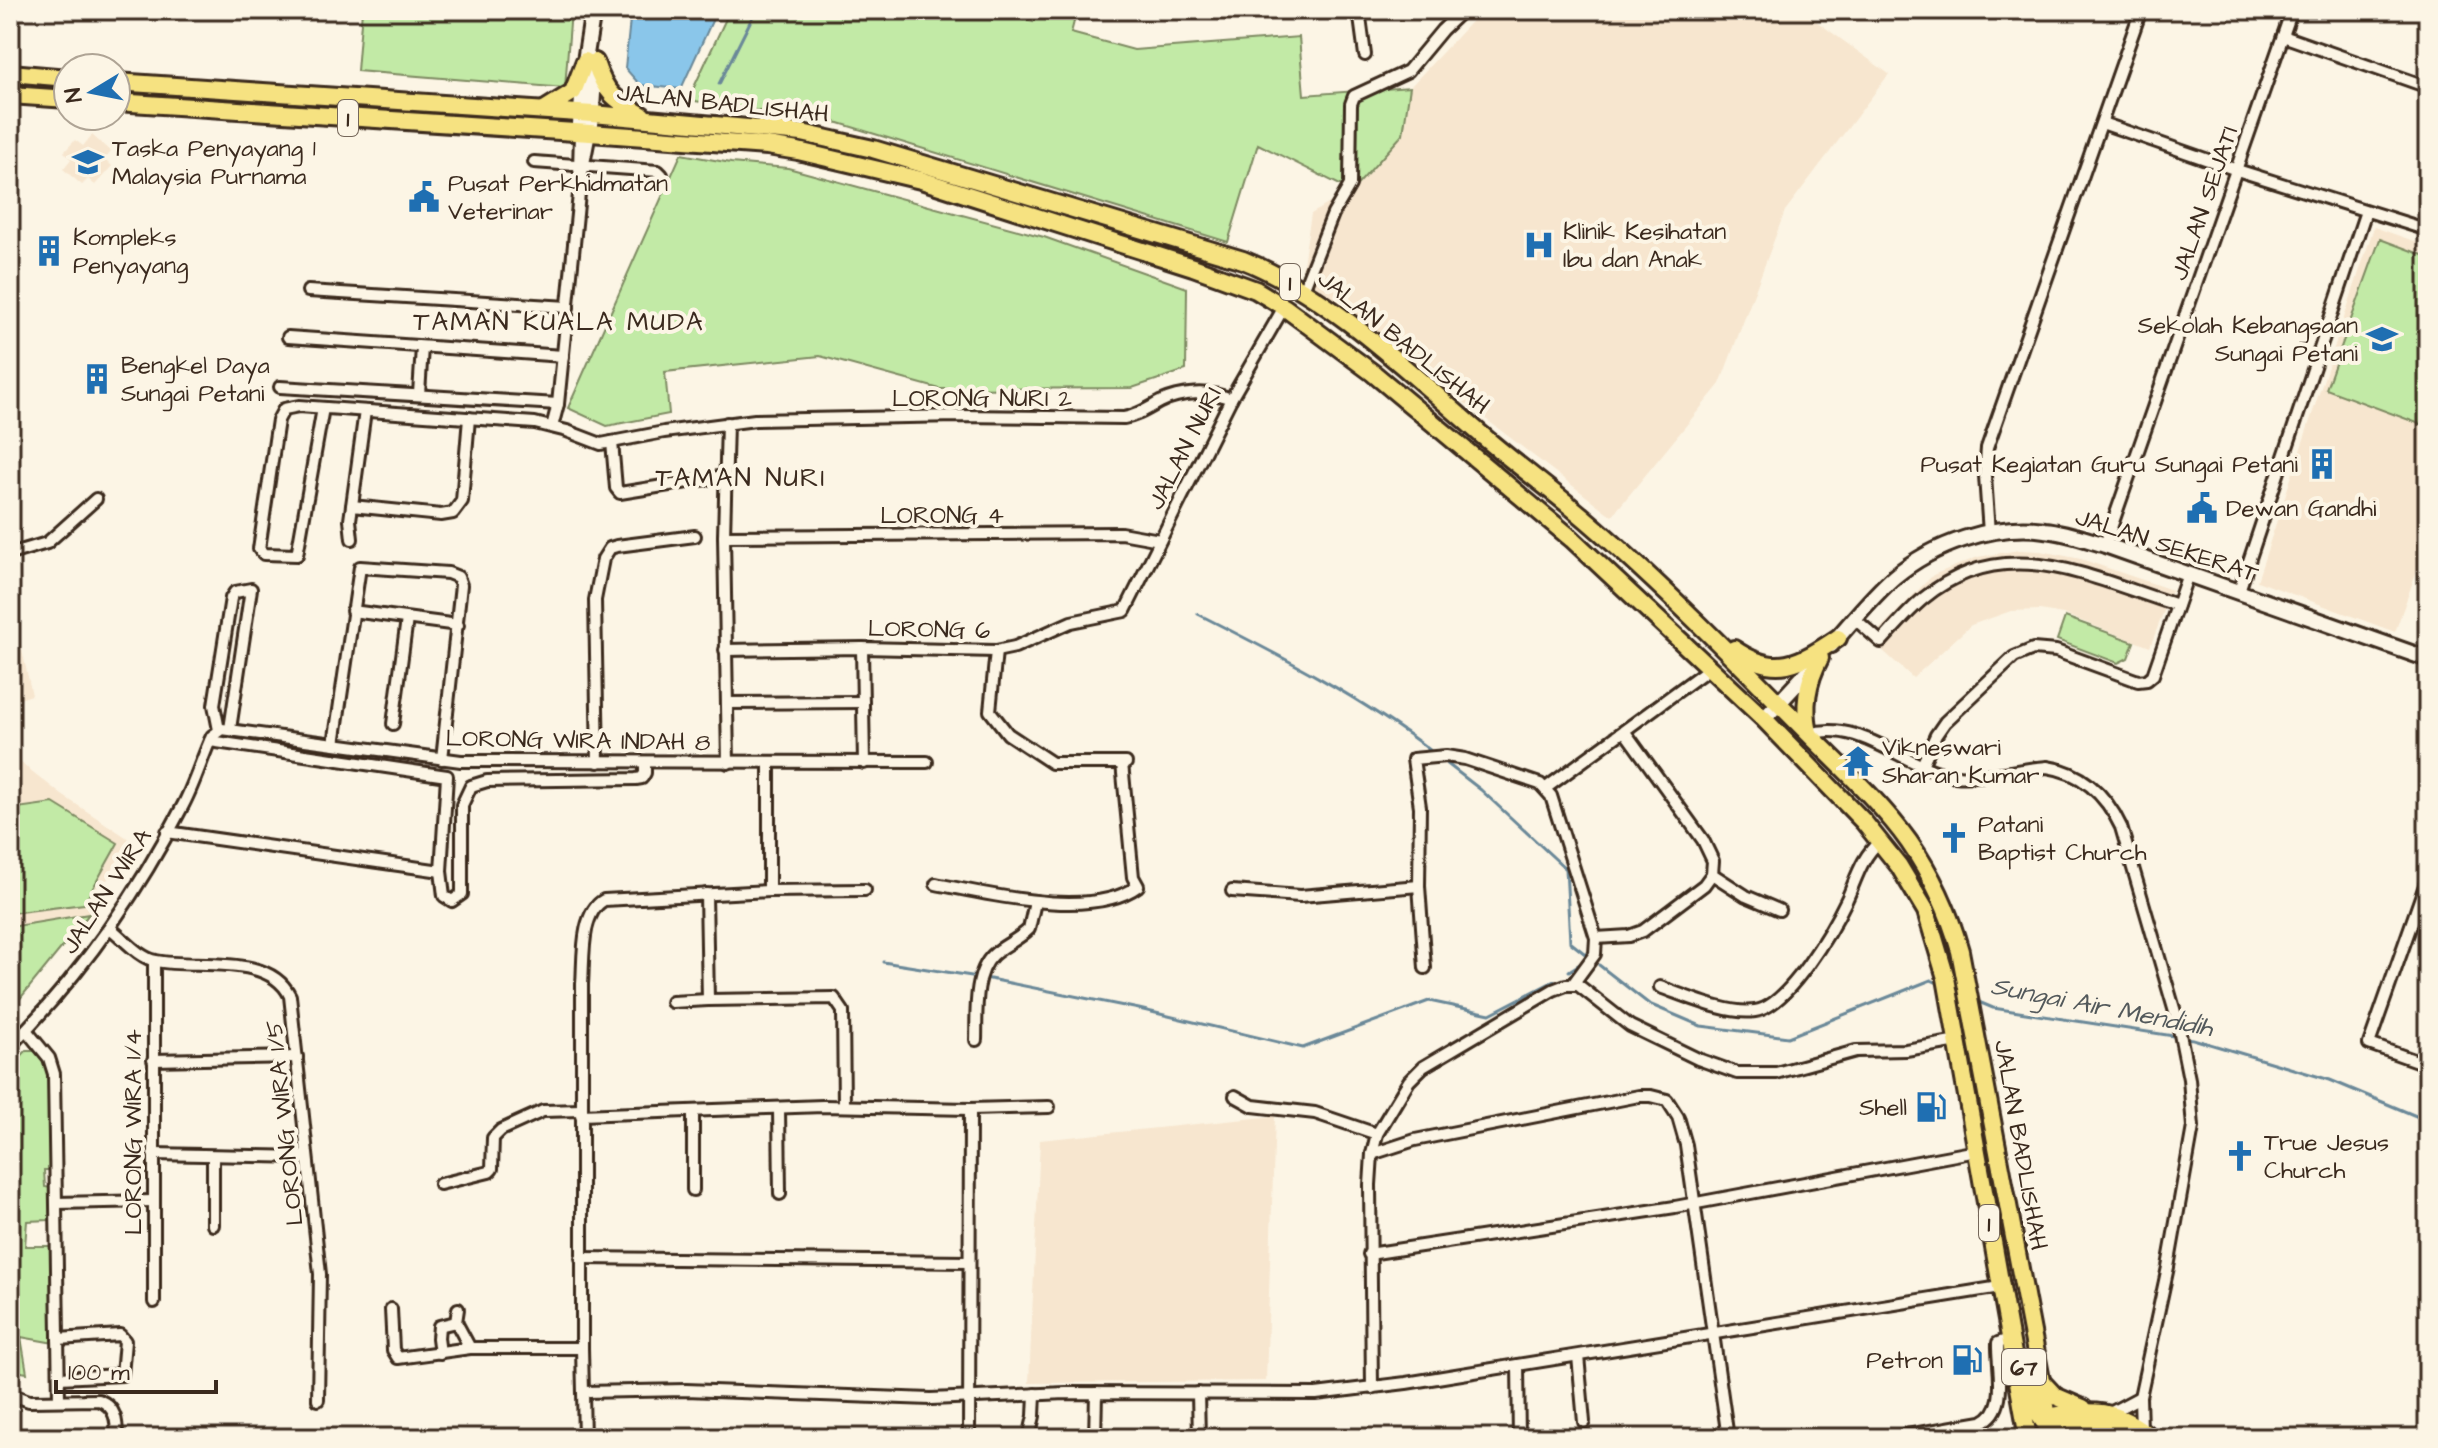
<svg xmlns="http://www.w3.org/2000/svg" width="2438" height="1448" font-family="'Architects Daughter',sans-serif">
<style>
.built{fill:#f7e6cf}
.green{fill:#c2eaa6;stroke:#7e8a62;stroke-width:2}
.water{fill:#8ac6ea;stroke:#6a8898;stroke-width:2}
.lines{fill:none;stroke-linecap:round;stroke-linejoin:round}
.stream{stroke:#6a8898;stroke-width:3}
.street-casing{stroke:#3b2a1e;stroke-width:16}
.secondary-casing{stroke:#3b2a1e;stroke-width:20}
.primary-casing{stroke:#3b2a1e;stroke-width:22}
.street{stroke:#fcf5e5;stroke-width:10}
.secondary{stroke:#fcf5e5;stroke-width:14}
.primary{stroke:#f6e281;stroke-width:16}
.labels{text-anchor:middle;stroke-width:8;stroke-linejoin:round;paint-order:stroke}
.shield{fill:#fcf5e5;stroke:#75675a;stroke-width:2}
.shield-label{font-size:22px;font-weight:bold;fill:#3b2a1e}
.street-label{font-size:24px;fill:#3b2a1e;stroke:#fcf5e5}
.poi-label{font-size:24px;fill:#3b2a1e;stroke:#fcf5e5;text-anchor:start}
.neighbourhood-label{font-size:26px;letter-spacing:2px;fill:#3b2a1e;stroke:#fcf5e5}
.water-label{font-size:26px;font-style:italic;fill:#53595b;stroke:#fcf5e5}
</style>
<rect width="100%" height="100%" fill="#fcf5e5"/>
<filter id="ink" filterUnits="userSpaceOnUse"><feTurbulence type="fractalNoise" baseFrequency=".0125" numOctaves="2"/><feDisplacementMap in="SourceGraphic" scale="16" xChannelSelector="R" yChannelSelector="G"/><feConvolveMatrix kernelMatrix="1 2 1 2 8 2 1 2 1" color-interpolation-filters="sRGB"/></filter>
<g filter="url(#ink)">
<g class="built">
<polygon points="1482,10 1801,10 1889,74 1785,211 1720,384 1612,516 1301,277 1311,214 1355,188 1403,134 1410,87"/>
<polygon points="92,135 111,152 105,159 112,166 95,185 88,179 82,185 63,169 71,159 64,152 75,140 83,146"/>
<polygon points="2374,227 2428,246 2428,539 2395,632 2257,581"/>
<polygon points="2019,550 2040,551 2081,559 2172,590 2150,647 2063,614 2040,610 2011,611 1971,625 1913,678 1870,639 1933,575 1978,557"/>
<polygon points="10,596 32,695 10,702"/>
<polygon points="10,754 62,795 129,839 89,914 10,927"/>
<polygon points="1275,1116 1266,1381 1029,1383 1040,1140"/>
</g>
<g class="green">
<polygon points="362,10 571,10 565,88 357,71"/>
<polygon points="730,10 988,10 1033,22 1037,10 1077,10 1071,33 1134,50 1299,37 1304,95 1410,87 1403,134 1352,191 1258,144 1228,242 839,123 688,100"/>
<polygon points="681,154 731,163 788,168 1044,237 1187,288 1186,370 1132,388 940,389 820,356 665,372 669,414 607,426 568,408"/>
<polygon points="2380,239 2428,257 2428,427 2326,389"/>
<polygon points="2065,617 2134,642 2128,658 2118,663 2057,640"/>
<polygon points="53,803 118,843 84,904 10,913 10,809"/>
<polygon points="89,914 10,1011 10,927"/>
<polygon points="26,1051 35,1051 49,1067 51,1170 44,1170 45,1187 51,1188 50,1220 27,1221 25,1246 52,1246 54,1343 21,1337 27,1373 10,1370 10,1068"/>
</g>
<polygon class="water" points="631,10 717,10 681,89 640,85 625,68"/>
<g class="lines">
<g class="stream">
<polyline points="719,84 756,10"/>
<path d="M1198,614C1279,655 1363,698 1435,754"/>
<polyline points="1441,759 1481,790 1566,869 1570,942 1589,957"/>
<polyline points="883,962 978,977"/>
<polyline points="1599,965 1649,1004 1701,1026 1788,1037 1931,980 1942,985"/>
<polyline points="1569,971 1586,960"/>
<polyline points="985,978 1139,1009 1303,1048 1429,1001 1490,1014 1554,981"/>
<polyline points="1974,1000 1993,1008 2193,1039 2330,1080 2428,1121"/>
</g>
<defs>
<g id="street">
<polyline points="1359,10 1365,55"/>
<polyline points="2283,36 2428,87"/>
<polyline points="2102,123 2237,170 2428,230"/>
<polyline points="534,162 658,171 662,175"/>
<polyline points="579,170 580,133"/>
<polyline points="1303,290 1333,214 1350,185 1351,104 1354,96 1408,71 1442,30 1463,10"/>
<polyline points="308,291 568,307"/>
<polyline points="288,337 563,356"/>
<polyline points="280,387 558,404"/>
<polyline points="419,394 422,347"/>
<path d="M323,408L297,555L264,554L259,549L278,420L284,409L299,406L535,423L567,431L601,444L664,432L755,420L958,416L1124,418C1139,415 1147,409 1160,402C1180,392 1210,390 1231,399"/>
<polyline points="727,423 724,536 728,763"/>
<polyline points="552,427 558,404 580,184 590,133"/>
<polyline points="612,442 616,488 620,493 725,476"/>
<polyline points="352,506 441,515 453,513 462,501 469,418"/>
<polyline points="1989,533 1985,476 1987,448 2141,10"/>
<polyline points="724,536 1121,533 1160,540"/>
<polyline points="352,539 350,520 365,411"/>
<polyline points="2105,545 2292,10"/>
<polyline points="10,554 47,543 96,499"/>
<polyline points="2239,591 2366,211"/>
<polyline points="352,611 458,625"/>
<path d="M1855,619L1881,642C1895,627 1908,611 1924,598C2007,530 2091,579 2177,605"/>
<polyline points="862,648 864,763"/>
<polyline points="725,650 862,648 996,651 1015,647 1071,622 1125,611 1231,399 1284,307"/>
<polyline points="996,651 990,711 1008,734 1052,763 1126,763"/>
<polyline points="727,703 863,702"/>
<polyline points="393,724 407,619"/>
<polyline points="219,730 214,705 231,598 235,592 251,589 230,729"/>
<path d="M1809,734C1862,718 1905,769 1955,776C1979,779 2020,769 2047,767C2082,772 2106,795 2121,827L2177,1019L2189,1079L2193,1127L2168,1267L2140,1397L2141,1429"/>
<polyline points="210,741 447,776 441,871 444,896 452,901 462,894 462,805 471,786 487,781 636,779 642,778 645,773 645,762"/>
<polyline points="334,744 360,567 448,573 458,577 461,585 442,759"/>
<polyline points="598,762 595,600 603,559 610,548 617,546 695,536"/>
<polyline points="1922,765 1936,735 1945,722 2014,657 2033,649 2056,651 2138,681 2147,680 2153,675 2188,574"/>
<polyline points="1546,788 1711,667"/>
<polyline points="167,832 441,871"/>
<polyline points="1712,874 1746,896 1779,910"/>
<polyline points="2428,877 2369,1044 2428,1065"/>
<path d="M936,884C989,894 1092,920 1138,886L1133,877L1122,763"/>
<polyline points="769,891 769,763"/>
<polyline points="1232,891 1300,896 1419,886"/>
<polyline points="706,894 708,1000 834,998 843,1011 844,1106"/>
<path d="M110,928C123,938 139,958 156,961C195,969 269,952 290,996L320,1274L318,1400"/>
<polyline points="1596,938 1629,936 1643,931 1704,885 1712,874 1713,861 1703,840 1625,732"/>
<polyline points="154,961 154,1302"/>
<polyline points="1425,968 1419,886 1420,807 1413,759 1446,756 1465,759 1540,784 1551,796 1596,938 1595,954 1573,984"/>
<path d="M1660,987C1686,996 1728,1015 1755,1011C1788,1007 1833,928 1847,899C1857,877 1861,858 1880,841"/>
<polyline points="672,1002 708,1000"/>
<polyline points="26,1030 49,1058 54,1074 59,1400"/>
<path d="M976,1040C977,1015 973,974 993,955C1004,945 1018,940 1029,929L1035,902"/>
<path d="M10,1046C79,977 136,896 181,809C194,786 201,760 212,736L222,729L461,761L927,762"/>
<polyline points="153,1060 297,1057"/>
<polyline points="1235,1096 1253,1106 1315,1113 1377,1134"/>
<polyline points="779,1108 780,1194"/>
<polyline points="693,1112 693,1190"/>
<polyline points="581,1115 823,1106 970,1109 1049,1107"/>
<polyline points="153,1154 306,1157"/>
<polyline points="1372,1154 1415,1140 1639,1096 1651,1096 1667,1100 1678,1117 1686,1145 1728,1438"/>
<polyline points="213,1156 213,1225"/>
<polyline points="440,1184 489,1172 492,1169 493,1138 501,1130 543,1111 581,1110"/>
<polyline points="56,1203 153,1201"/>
<polyline points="1369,1254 1675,1207 1977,1151"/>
<polyline points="581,1258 969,1262"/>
<polyline points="391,1309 393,1350 398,1358 470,1348 582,1348"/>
<polyline points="458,1309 456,1322 470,1348"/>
<polyline points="58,1339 120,1335 125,1341 122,1375 59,1378"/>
<polyline points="440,1353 438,1338 439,1326 456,1322"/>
<polyline points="1578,1356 1584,1422"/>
<polyline points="1518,1365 1519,1438"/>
<polyline points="1372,1388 1370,1185 1372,1154 1377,1134 1409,1081 1423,1067 1553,990 1566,985 1578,985 1630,1026 1698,1059 1737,1073 1776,1073 1856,1051 1906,1050 1958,1041"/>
<polyline points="583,1392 686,1390 931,1399 1066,1393 1316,1394 1406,1383 2000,1287"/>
<polyline points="1198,1393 1199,1438"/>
<path d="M10,1394L29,1401L99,1400C116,1407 117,1421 117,1438"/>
<polyline points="2110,1413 2140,1397"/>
<path d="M584,1438L582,1348V984C584,959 580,913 604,900L769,891L865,890"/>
<polyline points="969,1438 970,1109"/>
<polyline points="1029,1438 1034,1416 1035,1394"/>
<polyline points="1095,1438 1096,1393"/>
<path d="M1890,1438L1982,1422C2010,1410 1997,1368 1998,1343L2009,1339"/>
</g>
<g id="secondary">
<polyline points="580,124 585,61 593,10"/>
<polyline points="591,125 595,62"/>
<path d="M1831,645C1852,622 1871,597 1894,577C1933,544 1994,523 2045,530C2066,532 2085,539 2105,545L2428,659"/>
<polyline points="1764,719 1815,664"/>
</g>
<g id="primary">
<path d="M595,62C605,93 615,100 642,115"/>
<polyline points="10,73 68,78"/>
<path d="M116,82L593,114L802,133L873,149L1243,260C1332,295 1417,380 1490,442C1522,469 1557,494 1589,522C1663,586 1733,657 1802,727C1838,764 1879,800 1909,842C1932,875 1949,912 1960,951L2052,1438"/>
<polyline points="10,95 68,99"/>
<polyline points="116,102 590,133 767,146 798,151 921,180 1193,267 1256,290 1284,307 1373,373 1572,539 1764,719 1863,821 1899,866 1926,911 1946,978 2028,1438"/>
<polyline points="544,110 573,92 585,61"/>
<path d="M1734,649C1776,678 1799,664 1838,638"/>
<path d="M1809,733C1803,706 1807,682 1820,658"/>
<polyline points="2025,1369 2034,1408 2046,1425"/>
<polyline points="2040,1380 2055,1396 2083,1408"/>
<path d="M2048,1417C2091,1408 2117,1409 2151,1438"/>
<polyline points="2050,1428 2093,1424 2128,1438"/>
</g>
</defs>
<use href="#street" class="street-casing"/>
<use href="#secondary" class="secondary-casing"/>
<use href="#primary" class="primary-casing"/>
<use href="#street" class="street"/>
<use href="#secondary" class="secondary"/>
<use href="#primary" class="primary"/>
</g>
</g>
<defs>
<symbol id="school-bare" viewBox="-9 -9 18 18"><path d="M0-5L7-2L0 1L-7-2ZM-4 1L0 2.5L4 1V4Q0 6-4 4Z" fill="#1f6fb2" stroke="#fcf5e5" stroke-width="2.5" paint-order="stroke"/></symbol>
<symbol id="civic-bare" viewBox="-9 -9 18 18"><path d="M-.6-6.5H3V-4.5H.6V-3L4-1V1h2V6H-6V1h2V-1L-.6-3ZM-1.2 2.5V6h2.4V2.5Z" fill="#1f6fb2" stroke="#fcf5e5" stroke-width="2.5" paint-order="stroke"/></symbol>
<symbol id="hospital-bare" viewBox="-9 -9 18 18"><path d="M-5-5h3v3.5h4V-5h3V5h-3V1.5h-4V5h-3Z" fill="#1f6fb2" stroke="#fcf5e5" stroke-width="2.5" paint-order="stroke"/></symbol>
<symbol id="building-bare" viewBox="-9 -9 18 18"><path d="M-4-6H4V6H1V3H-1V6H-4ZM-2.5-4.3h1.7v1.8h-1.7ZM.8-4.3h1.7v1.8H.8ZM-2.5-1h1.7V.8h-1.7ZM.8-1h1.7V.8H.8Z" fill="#1f6fb2" stroke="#fcf5e5" stroke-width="2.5" paint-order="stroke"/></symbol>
<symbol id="temple-bare" viewBox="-9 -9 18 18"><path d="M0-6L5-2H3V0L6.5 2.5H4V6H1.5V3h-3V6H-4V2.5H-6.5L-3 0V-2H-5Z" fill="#1f6fb2" stroke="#fcf5e5" stroke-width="2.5" paint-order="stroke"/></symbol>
<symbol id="church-bare" viewBox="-9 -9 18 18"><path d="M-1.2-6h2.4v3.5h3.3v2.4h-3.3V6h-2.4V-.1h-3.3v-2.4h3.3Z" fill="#1f6fb2" stroke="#fcf5e5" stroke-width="2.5" paint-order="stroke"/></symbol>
<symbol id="fuel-bare" viewBox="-9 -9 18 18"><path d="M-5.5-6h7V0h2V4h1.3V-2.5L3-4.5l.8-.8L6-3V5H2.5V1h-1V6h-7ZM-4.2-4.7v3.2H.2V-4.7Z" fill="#1f6fb2" stroke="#fcf5e5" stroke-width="2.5" paint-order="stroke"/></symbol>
</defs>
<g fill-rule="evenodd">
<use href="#school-bare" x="66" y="140" width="44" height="44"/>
<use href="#civic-bare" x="402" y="175" width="44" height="44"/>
<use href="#hospital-bare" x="1517" y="223" width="44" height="44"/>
<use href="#building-bare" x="27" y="229" width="44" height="44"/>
<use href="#school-bare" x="2360" y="317" width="44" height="44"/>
<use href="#building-bare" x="75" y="357" width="44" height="44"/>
<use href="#building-bare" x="2300" y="442" width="44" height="44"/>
<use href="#civic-bare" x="2180" y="486" width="44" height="44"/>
<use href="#temple-bare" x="1836" y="739" width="44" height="44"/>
<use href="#church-bare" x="1932" y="816" width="44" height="44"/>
<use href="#fuel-bare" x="1909" y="1085" width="44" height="44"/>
<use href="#church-bare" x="2218" y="1134" width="44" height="44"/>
<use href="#fuel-bare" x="1945" y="1338" width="44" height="44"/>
</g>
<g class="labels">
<g class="shield">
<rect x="338" y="100" width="20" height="36" rx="6"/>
<rect x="1280" y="264" width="20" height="36" rx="6"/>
<rect x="1979" y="1205" width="20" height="36" rx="6"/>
<rect x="2002" y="1349" width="44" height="36" rx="6"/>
</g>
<g class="shield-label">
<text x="348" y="126">1</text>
<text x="1290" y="290">1</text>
<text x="1989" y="1231">1</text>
<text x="2024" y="1375">67</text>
</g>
<g class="street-label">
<text transform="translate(723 103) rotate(6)" y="8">JALAN BADLISHAH</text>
<text transform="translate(2204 203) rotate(-71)" y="8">JALAN SEJATI</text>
<text transform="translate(1404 342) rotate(39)" y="8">JALAN BADLISHAH</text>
<text x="982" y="406">LORONG NURI 2</text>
<text transform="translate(1184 448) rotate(-63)" y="8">JALAN NURI</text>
<text x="942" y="523">LORONG 4</text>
<text transform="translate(2167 545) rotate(18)" y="8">JALAN SEKERAT</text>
<text transform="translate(929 629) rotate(1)" y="8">LORONG 6</text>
<text transform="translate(578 740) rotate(1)" y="8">LORONG WIRA INDAH 8</text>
<text transform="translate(106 891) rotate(-57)" y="8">JALAN WIRA</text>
<text transform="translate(284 1123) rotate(-96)" y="8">LORONG WIRA 1/5</text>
<text transform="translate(133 1132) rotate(-90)" y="8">LORONG WIRA 1/4</text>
<text transform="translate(2021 1145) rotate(80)" y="8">JALAN BADLISHAH</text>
</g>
<g class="poi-label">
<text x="112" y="156">Taska Penyayang 1<tspan x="112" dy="28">Malaysia Purnama</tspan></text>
<text x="448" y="191">Pusat Perkhidmatan<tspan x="448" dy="28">Veterinar</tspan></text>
<text x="1563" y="239">Klinik Kesihatan<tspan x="1563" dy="28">Ibu dan Anak</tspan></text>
<text x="73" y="245">Kompleks<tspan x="73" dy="28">Penyayang</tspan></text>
<text x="2358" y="333" text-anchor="end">Sekolah Kebangsaan<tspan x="2358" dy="28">Sungai Petani</tspan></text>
<text x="121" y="373">Bengkel Daya<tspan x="121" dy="28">Sungai Petani</tspan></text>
<text x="2298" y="472" text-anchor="end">Pusat Kegiatan Guru Sungai Petani</text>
<text x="2226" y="516">Dewan Gandhi</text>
<text x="1882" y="755">Vikneswari<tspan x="1882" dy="28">Sharan Kumar</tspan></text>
<text x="1978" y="832">Patani<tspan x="1978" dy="28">Baptist Church</tspan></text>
<text x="1907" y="1115" text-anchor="end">Shell</text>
<text x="2264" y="1150">True Jesus<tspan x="2264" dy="28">Church</tspan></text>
<text x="1943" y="1368" text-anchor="end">Petron</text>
</g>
<g class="neighbourhood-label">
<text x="559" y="330">TAMAN KUALA MUDA</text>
<text x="741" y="486">TAMAN NURI</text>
</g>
<g class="water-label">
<text transform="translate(2102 1006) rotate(11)" y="9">Sungai Air Mendidih</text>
</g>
</g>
<rect width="2438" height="1448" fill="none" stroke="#fcf5e5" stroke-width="40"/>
<rect x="20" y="20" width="2398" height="1408" fill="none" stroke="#3b2a1e" stroke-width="3" filter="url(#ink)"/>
<g transform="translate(92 92) rotate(260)"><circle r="38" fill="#fcf5e5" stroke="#afa495" stroke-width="2"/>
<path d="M0-6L14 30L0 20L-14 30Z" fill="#1f6fb2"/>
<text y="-12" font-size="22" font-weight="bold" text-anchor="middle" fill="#3b2a1e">N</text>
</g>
<path d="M56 1380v12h160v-12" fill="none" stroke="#3b2a1e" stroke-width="4"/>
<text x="68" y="1380" font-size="24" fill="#3b2a1e" stroke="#fcf5e5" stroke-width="6" paint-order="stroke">100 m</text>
</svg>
